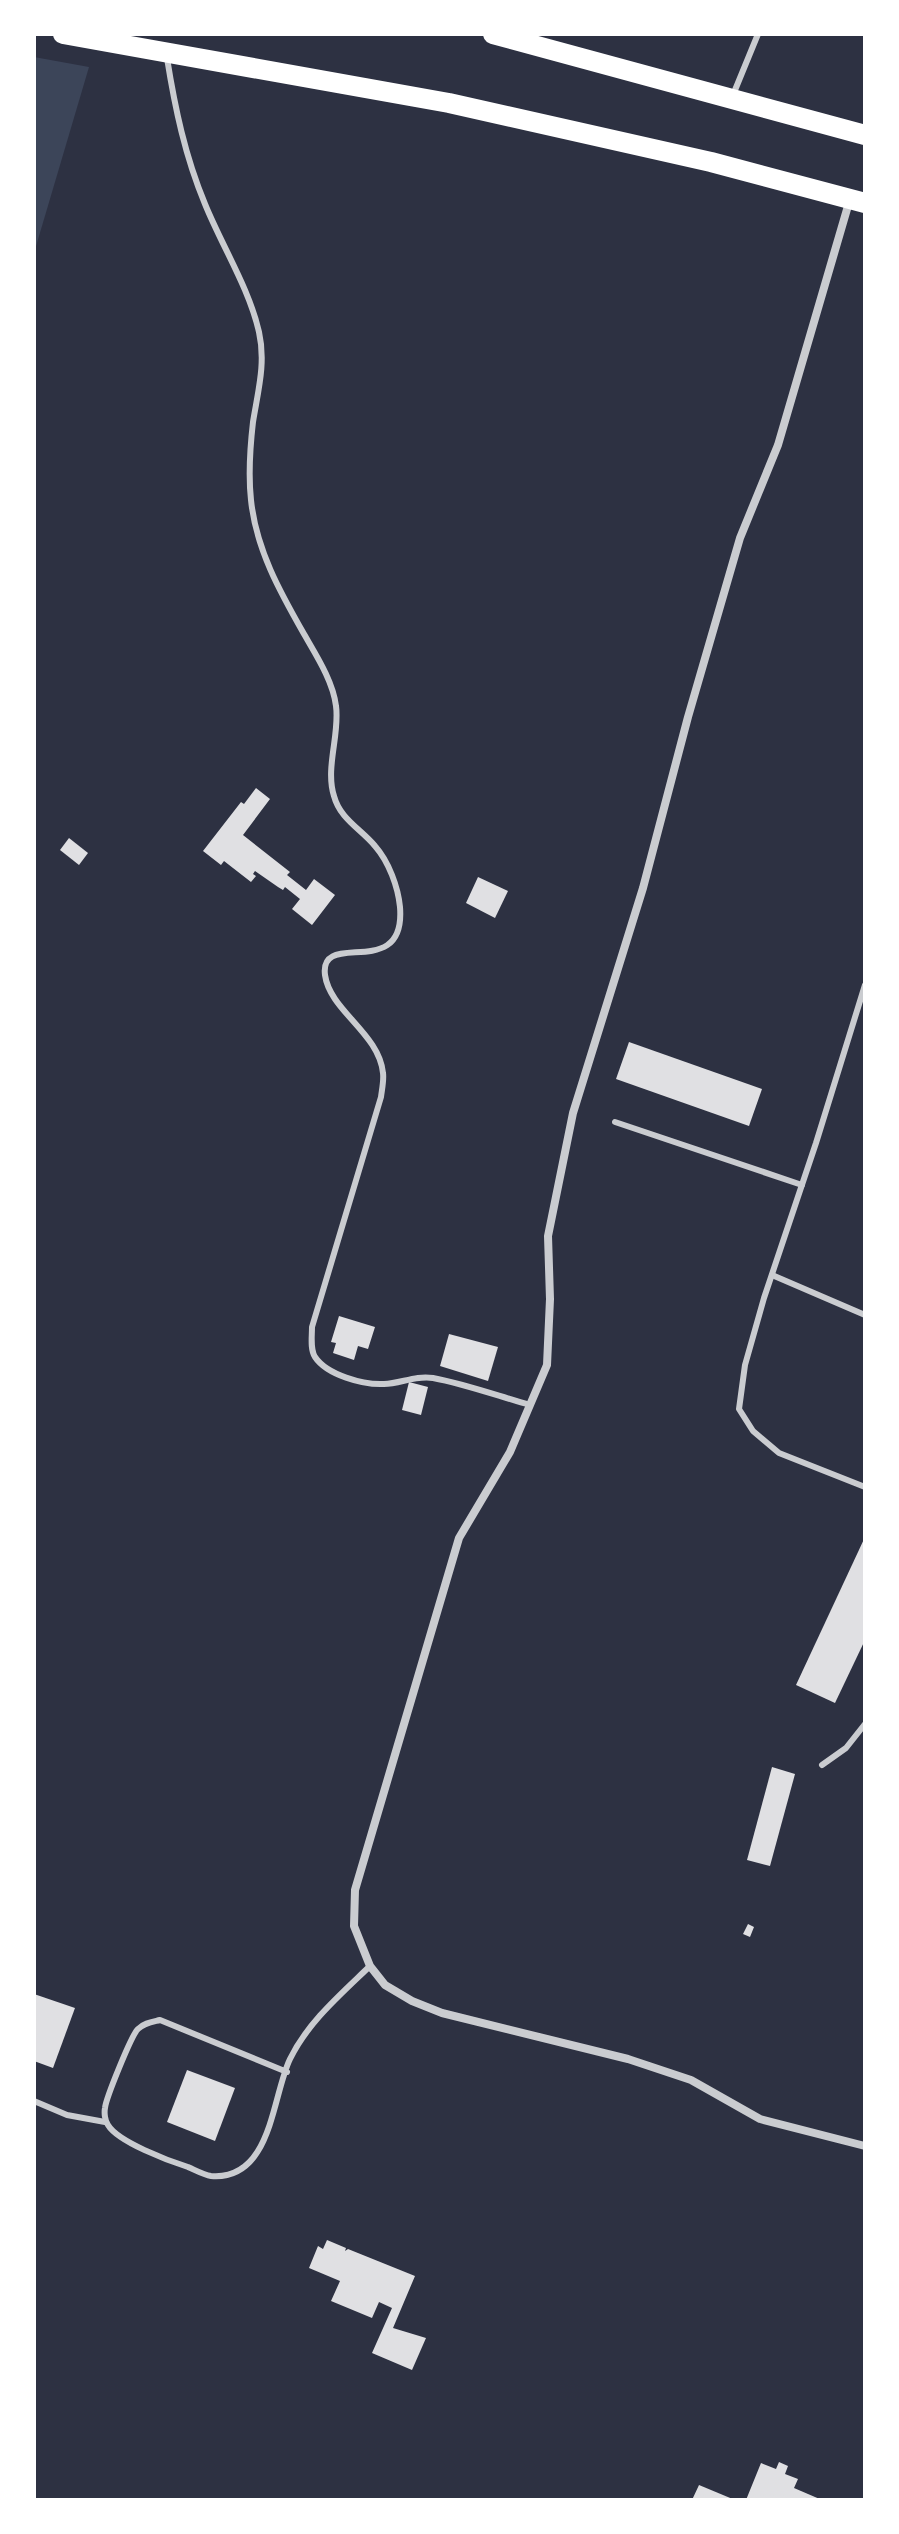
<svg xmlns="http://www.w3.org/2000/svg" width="899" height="2534" font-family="'Noto Serif',serif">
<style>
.green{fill:#3c4559}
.building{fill:#e0e0e3}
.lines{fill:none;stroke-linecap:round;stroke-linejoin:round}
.service{stroke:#caccd0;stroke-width:6}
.minor{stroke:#caccd0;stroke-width:8}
.trunk{stroke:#fff;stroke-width:20}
</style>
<rect width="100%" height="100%" fill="#2d3142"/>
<polygon class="green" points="34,57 89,67 34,253"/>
<g class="building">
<polygon points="256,788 270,799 243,835 290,872 287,875 306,890 314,879 335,895 312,925 292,909 300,899 285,887 283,890 278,887 255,871 253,874 256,876 251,882 224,861 221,865 203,851 241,802 244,804"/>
<polygon points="69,838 88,853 79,865 60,850"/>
<polygon points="478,877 508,891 495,918 466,903"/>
<polygon points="629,1042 762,1089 749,1126 616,1079"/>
<polygon points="339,1316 375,1327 368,1349 358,1346 354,1360 333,1353 336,1343 331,1342"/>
<polygon points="449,1334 498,1347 488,1381 440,1366"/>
<polygon points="409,1382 428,1387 421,1415 402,1410"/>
<polygon points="865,1537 865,1640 835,1703 796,1685"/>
<polygon points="772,1767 795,1774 770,1866 747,1860"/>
<polygon points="748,1924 754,1927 750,1937 743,1934"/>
<polygon points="34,1994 75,2008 53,2068 34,2061"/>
<polygon points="187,2070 235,2088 215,2141 167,2122"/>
<polygon points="327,2240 346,2248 345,2251 348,2249 415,2276 393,2328 426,2338 412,2370 372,2353 392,2308 379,2302 372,2318 331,2301 340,2281 309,2268 318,2246 323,2249"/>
<polygon points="779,2462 788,2466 785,2474 798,2479 794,2488 822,2500 746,2500 761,2463 776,2469"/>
<polygon points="699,2485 735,2500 692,2500"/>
</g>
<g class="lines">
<g class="service">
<path d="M167,58C175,108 185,156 205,204C222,246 249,288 259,332C266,363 258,391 253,422C250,448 248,473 251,500C256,549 280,592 304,634C316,655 333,681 336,706C340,734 325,768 334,796C340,819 361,829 375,846C389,862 398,887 400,907C406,983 319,928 325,975C330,1011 379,1033 383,1073C384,1080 382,1089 381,1097L312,1327C312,1337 310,1349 315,1357C327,1375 363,1385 384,1384C400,1384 415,1375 433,1378C465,1384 498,1396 530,1405"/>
<polyline points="733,95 758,34"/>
<polyline points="865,985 816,1143 764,1298 745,1365 739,1409 753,1431 779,1453 865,1487"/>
<polyline points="615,1122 802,1185"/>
<polyline points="772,1275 865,1315"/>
<polyline points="822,1765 846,1748 865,1724"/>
<path d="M287,2072L160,2020C152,2022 144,2023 138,2029C132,2034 106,2098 105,2108C104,2113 105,2121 108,2125C118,2142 169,2161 188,2167C195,2170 204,2175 211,2176C272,2181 272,2096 290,2059C308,2022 341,1994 370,1966"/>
<polyline points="34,2101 67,2115 105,2122"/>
</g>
<polyline class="minor" points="850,199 778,445 740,538 688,717 643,888 573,1113 548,1236 550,1299 547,1365 510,1452 459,1538 355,1890 354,1926 370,1966 385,1985 412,2001 442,2013 628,2059 691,2080 760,2119 865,2146"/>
<g class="trunk">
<polyline points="63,34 449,103 711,162 865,203"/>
<polyline points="493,34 865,135"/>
</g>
</g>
<rect width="899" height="2534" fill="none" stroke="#ffffff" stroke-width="72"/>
</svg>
